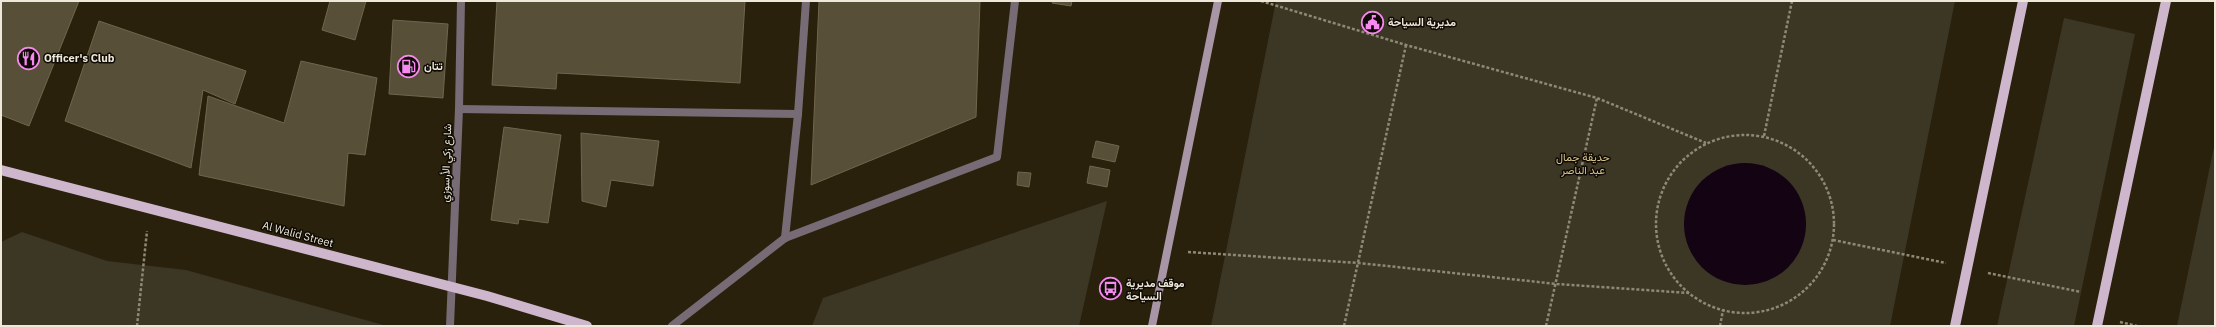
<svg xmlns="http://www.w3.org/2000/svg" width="2216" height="327" font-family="'IBM Plex Sans',Vazirmatn,sans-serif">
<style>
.green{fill:#3c3625}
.water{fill:#140313}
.building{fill:#584f38;stroke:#6f664d}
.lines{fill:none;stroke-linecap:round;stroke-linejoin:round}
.path{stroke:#8f8876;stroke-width:2.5;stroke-dasharray:3 2;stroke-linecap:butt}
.minor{stroke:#776b76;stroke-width:8}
.secondary{stroke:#a895a6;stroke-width:8}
.primary{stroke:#ceb6cc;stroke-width:10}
.labels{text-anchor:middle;stroke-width:3;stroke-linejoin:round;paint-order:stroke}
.poi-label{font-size:11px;font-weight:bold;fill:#ede8da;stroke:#0f0b04;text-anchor:start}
.park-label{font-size:11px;fill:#d7c289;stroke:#0f0b04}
.street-label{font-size:11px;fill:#ede8da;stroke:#0f0b04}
</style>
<rect width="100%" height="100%" fill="#29210b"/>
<g class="green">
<polygon points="1276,1 1955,1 1890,326 1211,326"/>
<polygon points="2064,18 2135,34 2074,326 1997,326"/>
<polygon points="2215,142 2215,326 2177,326"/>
<polygon points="1107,201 1079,326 812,326 823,298"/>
<polygon points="22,232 107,261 186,270 387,326 1,326 1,242"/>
</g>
<circle class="water" cx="1745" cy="224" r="61"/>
<g class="building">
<polygon points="1,1 79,1 29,126 1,115"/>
<polygon points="330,1 366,1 355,40 322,30"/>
<polygon points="497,1 745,1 740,83 557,73 556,89 492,85"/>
<polygon points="819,1 980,1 976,117 811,185"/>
<polygon points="1053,1 1072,1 1071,6 1052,3"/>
<polygon points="393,20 448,24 443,98 389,94"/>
<polygon points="99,21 246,71 235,104 203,90 191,168 65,121"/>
<polygon points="301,61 377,78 365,155 348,153 344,206 199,175 208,96 284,123"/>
<polygon points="504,127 561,135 548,223 519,219 518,224 491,220"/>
<polygon points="581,133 659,141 653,186 611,180 606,207 582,201"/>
<polygon points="1096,141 1119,146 1115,162 1092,157"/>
<polygon points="1090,166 1110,170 1107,187 1087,183"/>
<polygon points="1018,172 1031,173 1029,187 1017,185"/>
</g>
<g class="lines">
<g class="path">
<polyline points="1261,1 1406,45 1597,98 1706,143"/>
<circle cx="1745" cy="224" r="89"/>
<polyline points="1764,136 1792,1"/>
<polyline points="1833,240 1946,263"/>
<polyline points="1188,252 1359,263 1557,284 1689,293"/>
<polyline points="1988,273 2081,292"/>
<polyline points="2120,322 2137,326"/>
<polyline points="137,326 147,231"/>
<polyline points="1344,326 1406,45"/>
<polyline points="1546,326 1597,98"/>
<polyline points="1720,326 1723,310"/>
</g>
<g class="minor">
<polyline points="459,109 798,114"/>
<polyline points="785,238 798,114 806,1"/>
<polyline points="450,326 459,109 461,1"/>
<polyline points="672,326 785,238 997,157 1015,1"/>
</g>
<polyline class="secondary" points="1152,326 1218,1"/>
<g class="primary">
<polyline points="1,170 487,296 587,326"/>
<polyline points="1955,326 2023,1"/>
<polyline points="2097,326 2166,1"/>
</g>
</g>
<defs>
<symbol id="civic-ring" viewBox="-11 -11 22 22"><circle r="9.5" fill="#0f0b04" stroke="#f589ef" stroke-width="1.5"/><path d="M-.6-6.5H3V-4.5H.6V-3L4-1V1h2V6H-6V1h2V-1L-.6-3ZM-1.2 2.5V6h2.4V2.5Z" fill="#f589ef"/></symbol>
<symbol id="restaurant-ring" viewBox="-11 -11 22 22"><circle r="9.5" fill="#0f0b04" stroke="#f589ef" stroke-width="1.5"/><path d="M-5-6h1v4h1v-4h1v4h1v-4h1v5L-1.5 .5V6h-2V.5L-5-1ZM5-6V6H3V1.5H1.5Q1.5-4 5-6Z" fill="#f589ef"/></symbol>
<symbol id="fuel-ring" viewBox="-11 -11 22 22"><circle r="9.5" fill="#0f0b04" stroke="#f589ef" stroke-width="1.5"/><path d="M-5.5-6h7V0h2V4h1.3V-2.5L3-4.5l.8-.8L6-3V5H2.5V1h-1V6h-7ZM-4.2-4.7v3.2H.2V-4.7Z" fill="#f589ef"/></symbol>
<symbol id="bus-ring" viewBox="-11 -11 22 22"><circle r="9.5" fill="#0f0b04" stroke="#f589ef" stroke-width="1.5"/><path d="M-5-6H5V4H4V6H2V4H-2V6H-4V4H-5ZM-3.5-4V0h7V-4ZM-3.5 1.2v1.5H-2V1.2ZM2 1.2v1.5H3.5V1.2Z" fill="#f589ef"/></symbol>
</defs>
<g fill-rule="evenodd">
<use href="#civic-ring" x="1360" y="10" width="25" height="25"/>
<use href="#restaurant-ring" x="16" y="46" width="25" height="25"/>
<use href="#fuel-ring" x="396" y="54" width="25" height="25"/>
<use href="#bus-ring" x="1098" y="276" width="25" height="25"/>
</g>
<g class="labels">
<g class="poi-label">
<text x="1388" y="26">مديرية السياحة</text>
<text x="44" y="62">Officer's Club</text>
<text x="424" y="70">تتان</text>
<text x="1126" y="287">موقف مديرية<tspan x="1126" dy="13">السياحة</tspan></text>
</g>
<g class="park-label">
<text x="1583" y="161">حديقة جمال<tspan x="1583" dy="13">عبد الناصر</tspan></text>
</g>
<g class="street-label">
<text transform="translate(446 163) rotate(-88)" y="4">شارع زكي الأرسوزي</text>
<text transform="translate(298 234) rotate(15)" y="4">Al Walid Street</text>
</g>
</g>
<rect width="2216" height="327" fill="none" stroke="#ede8da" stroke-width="4"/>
</svg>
